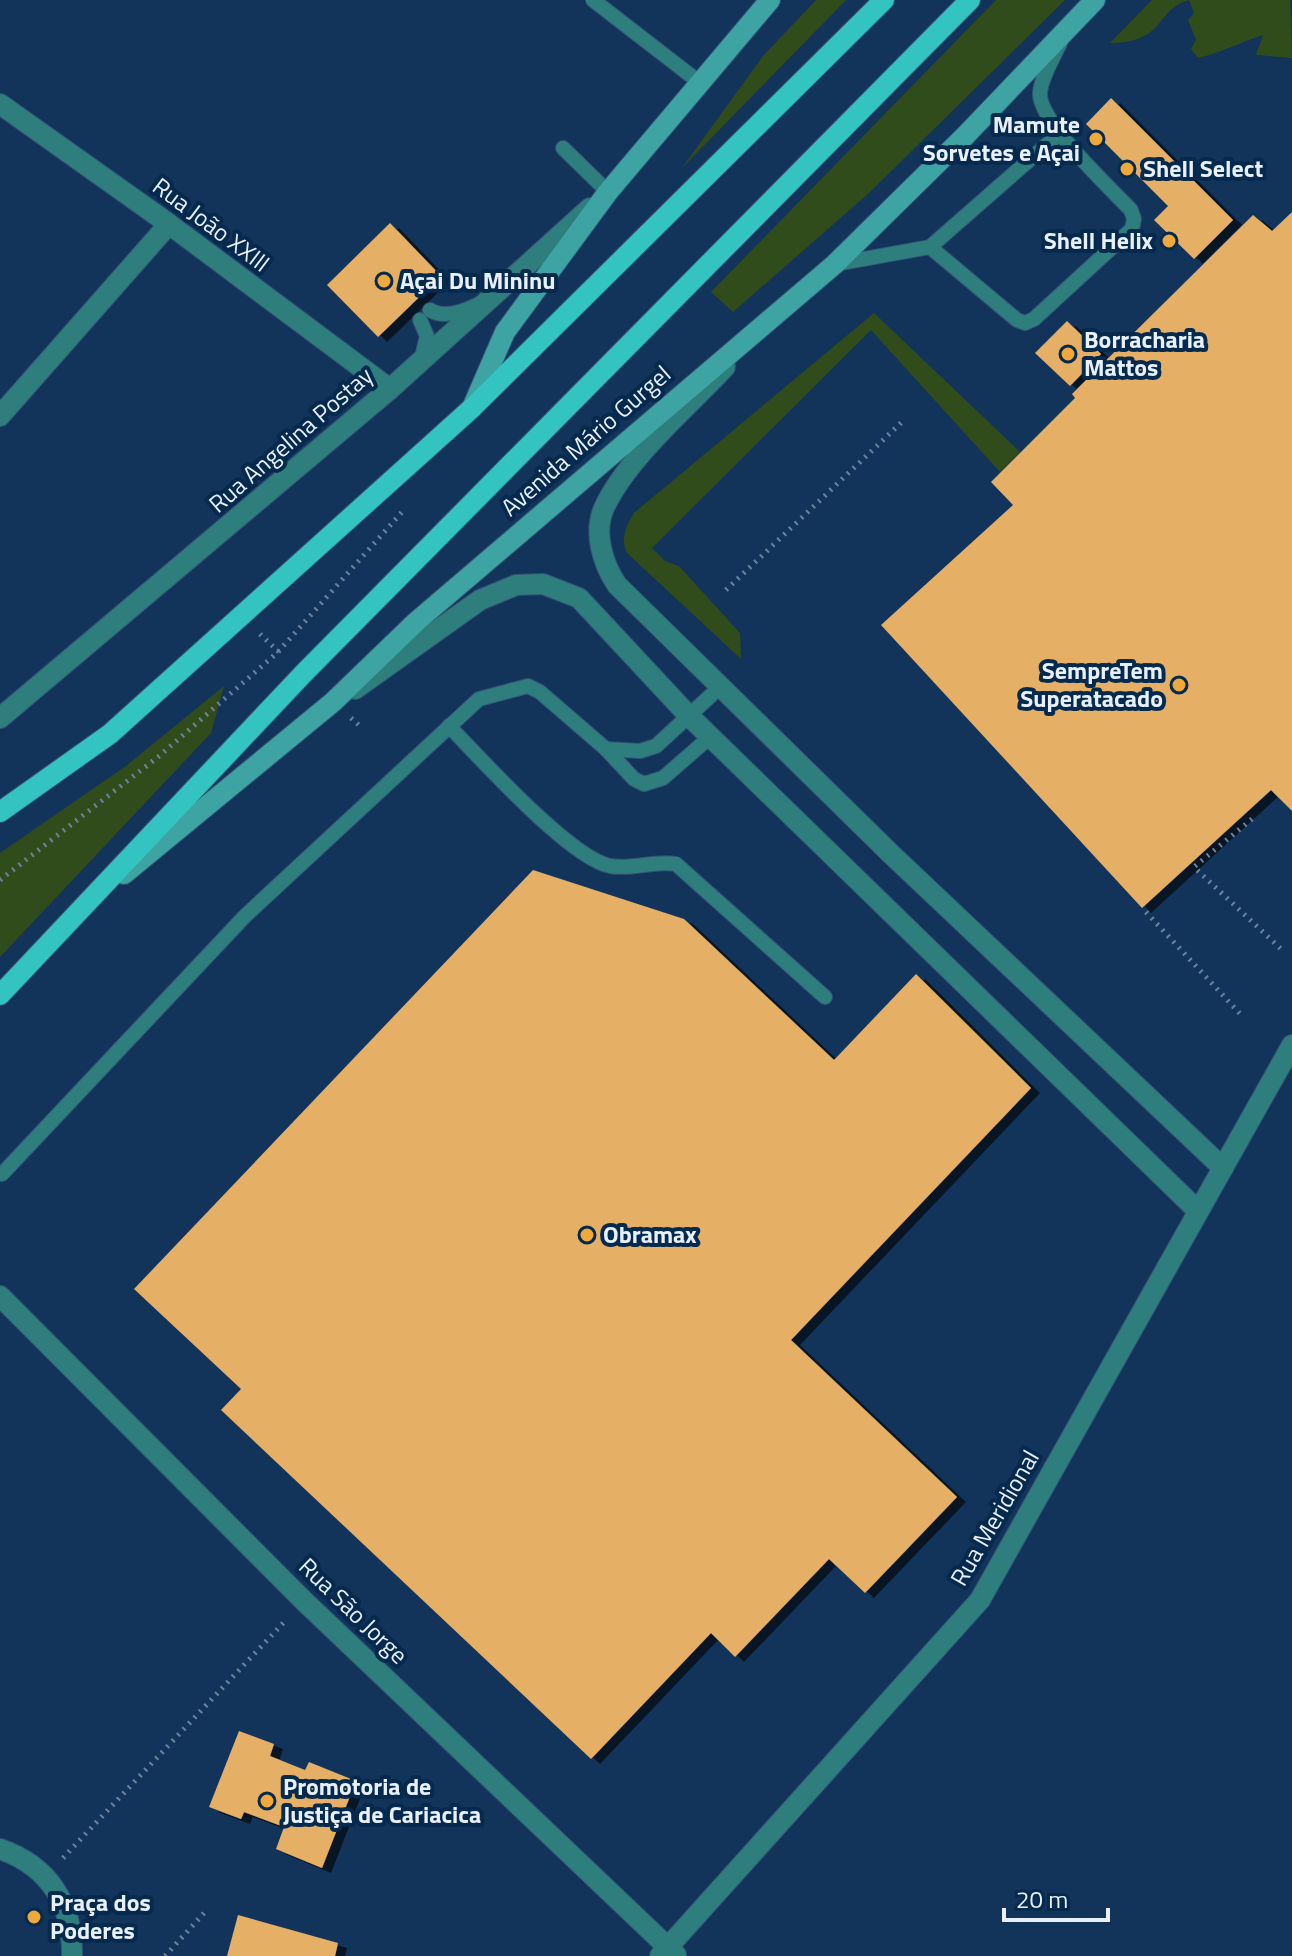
<svg xmlns="http://www.w3.org/2000/svg" width="1292" height="1956" font-family="'Titillium Web',sans-serif">
<style>
.green{fill:#304c1b}
.building{fill:#e5af65;filter:url(#shadow)}
.lines{fill:none;stroke-linecap:round;stroke-linejoin:round}
.service-casing{stroke:#345274;stroke-width:16}
.minor-casing{stroke:#345274;stroke-width:22}
.secondary-casing{stroke:#345274;stroke-width:22}
.primary-casing{stroke:#345274;stroke-width:22}
.path{stroke:#6c839d;stroke-width:5;stroke-dasharray:2 6;stroke-linecap:butt}
.service{stroke:#2d7e7d;stroke-width:14}
.minor{stroke:#2d7e7d;stroke-width:20}
.secondary{stroke:#3da4a3;stroke-width:20}
.primary{stroke:#33c3c1;stroke-width:20}
.poi-dot{fill:#eea83c;stroke:#06294e;stroke-width:3}
.labels{text-anchor:middle;stroke-width:8;stroke-linejoin:round;paint-order:stroke}
.poi-label{font-size:24px;font-weight:bold;fill:#e8f0fa;stroke:#06294e;text-anchor:start}
.street-label{font-size:24px;fill:#e8f0fa;stroke:#06294e}
</style>
<defs>
<filter id="shadow"><feDropShadow dx="9" dy="5" stdDeviation="0" flood-color="#0009"/></filter>
</defs>
<rect width="100%" height="100%" fill="#12345a"/>
<g class="green">
<polygon points="816,0 846,0 682,168 763,56"/>
<polygon points="996,0 1065,0 869,193 733,312 711,292"/>
<path d="M1152,0H1290L1292,58L1256,55L1263,35C1248,39 1207,59 1197,57L1191,49L1196,40L1188,20L1194,13L1189,0C1154,10 1168,42 1110,43Z"/>
<path d="M874,313L1020,452L1000,472L871,330L652,548L665,561L679,566L740,633L741,659L627,553C620,539 626,526 634,513Z"/>
<polygon points="224,686 211,733 0,957 0,853 126,766"/>
</g>
<g class="building">
<polygon points="1111,98 1233,220 1194,259 1154,220 1168,206 1086,124"/>
<polygon points="1292,212 1292,811 1271,790 1142,908 881,625 1013,505 991,482 1075,398 1072,394 1253,215 1272,231"/>
<polygon points="390,223 441,276 378,337 327,285"/>
<polygon points="1067,321 1101,354 1070,386 1035,353"/>
<polygon points="533,870 684,919 834,1060 916,974 1031,1088 791,1340 957,1497 865,1593 829,1559 735,1657 711,1633 591,1759 221,1410 241,1389 134,1289"/>
<polygon points="239,1731 274,1744 270,1756 305,1770 309,1762 356,1781 322,1868 276,1849 284,1827 244,1812 241,1819 209,1807"/>
<polygon points="238,1915 338,1943 335,1956 227,1956"/>
</g>
<g class="lines">
<defs>
<g id="service">
<polyline points="593,0 699,82"/>
<polyline points="563,148 608,192"/>
<path d="M930,247L1017,320L1025,323L1034,319L1132,229L1134,219L1131,210C1111,189 1038,121 1040,93C1041,77 1054,57 1061,41"/>
<polyline points="836,264 930,247 1059,134"/>
<path d="M430,310C444,319 465,311 479,304"/>
<polyline points="420,320 427,336 422,357"/>
<path d="M449,726C480,758 570,858 610,866C634,870 654,860 676,864L825,997"/>
<polyline points="606,749 640,751 656,746 720,687"/>
<polyline points="2,1174 245,916 479,699 528,686 540,692 606,749 634,779 644,784 663,778 710,737"/>
</g>
<g id="minor">
<polyline points="0,104 169,224 390,389"/>
<path d="M725,367C687,408 627,458 604,508C593,533 603,564 617,585L891,854L1223,1168"/>
<polyline points="0,416 169,224"/>
<polyline points="355,689 480,600 516,585 543,584 579,598 689,716 1197,1210"/>
<polyline points="0,718 390,389 590,208"/>
<polyline points="0,1296 304,1601 676,1955"/>
<path d="M0,1849C49,1866 73,1904 72,1956"/>
<polyline points="660,1956 980,1600 1292,1045"/>
</g>
<g id="secondary">
<polyline points="472,408 505,332 608,192 770,0"/>
<polyline points="124,874 333,702 417,621 835,264 965,136 1095,0"/>
</g>
<g id="primary">
<polyline points="0,812 110,734 472,408 884,0"/>
<polyline points="0,995 303,674 970,0"/>
</g>
</defs>
<use href="#service" class="service-casing"/>
<use href="#minor" class="minor-casing"/>
<use href="#secondary" class="secondary-casing"/>
<use href="#primary" class="primary-casing"/>
<g class="path">
<polyline points="726,590 903,421"/>
<polyline points="260,634 279,652"/>
<polyline points="351,718 362,728"/>
<polyline points="1252,819 1194,867 1282,950"/>
<polyline points="0,880 158,757 278,652 402,512"/>
<polyline points="1146,912 1243,1017"/>
<polyline points="63,1858 286,1620"/>
<polyline points="165,1956 205,1912"/>
</g>
<use href="#service" class="service"/>
<use href="#minor" class="minor"/>
<use href="#secondary" class="secondary"/>
<use href="#primary" class="primary"/>
</g>
<g class="poi-dot">
<circle cx="1096" cy="139" r="8"/>
<circle cx="1127" cy="169" r="8"/>
<circle cx="1169" cy="241" r="8"/>
<circle cx="384" cy="281" r="8"/>
<circle cx="1068" cy="354" r="8"/>
<circle cx="1179" cy="685" r="8"/>
<circle cx="587" cy="1235" r="8"/>
<circle cx="267" cy="1801" r="8"/>
<circle cx="34" cy="1917" r="8"/>
</g>
<g class="labels">
<g class="poi-label">
<text x="1080" y="133" text-anchor="end">Mamute<tspan x="1080" dy="28">Sorvetes e Açai</tspan></text>
<text x="1143" y="177">Shell Select</text>
<text x="1153" y="249" text-anchor="end">Shell Helix</text>
<text x="400" y="289">Açai Du Mininu</text>
<text x="1084" y="348">Borracharia<tspan x="1084" dy="28">Mattos</tspan></text>
<text x="1163" y="679" text-anchor="end">SempreTem<tspan x="1163" dy="28">Superatacado</tspan></text>
<text x="603" y="1243">Obramax</text>
<text x="283" y="1795">Promotoria de<tspan x="283" dy="28">Justiça de Cariacica</tspan></text>
<text x="50" y="1911">Praça dos<tspan x="50" dy="28">Poderes</tspan></text>
</g>
<g class="street-label">
<text transform="translate(211 225) rotate(37)" y="8">Rua João XXIII</text>
<text transform="translate(291 440) rotate(-41)" y="8">Rua Angelina Postay</text>
<text transform="translate(586 441) rotate(-41)" y="8">Avenida Mário Gurgel</text>
<text transform="translate(995 1518) rotate(-60)" y="8">Rua Meridional</text>
<text transform="translate(353 1611) rotate(44)" y="8">Rua São Jorge</text>
</g>
</g>
<path d="M1004 1908v12h104v-12" fill="none" stroke="#e8f0fa" stroke-width="4"/>
<text x="1016" y="1908" font-size="24" fill="#e8f0fa" stroke="#06294e" stroke-width="6" paint-order="stroke">20 m</text>
</svg>
